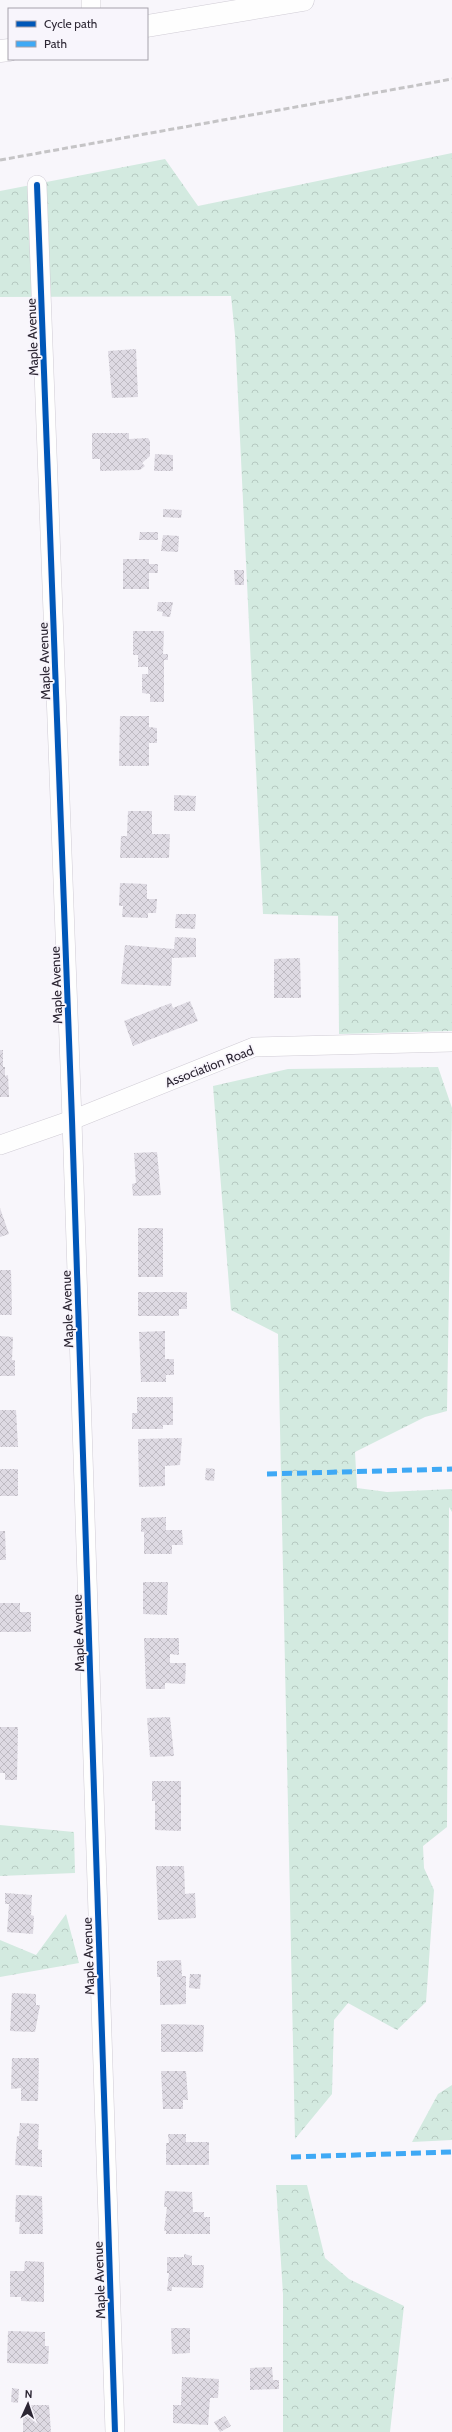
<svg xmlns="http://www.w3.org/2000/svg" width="452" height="2432" font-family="Cabin,sans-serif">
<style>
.forest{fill:url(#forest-crowns)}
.building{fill:url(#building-cross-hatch)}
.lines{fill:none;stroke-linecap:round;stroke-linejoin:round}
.street-casing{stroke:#d0ccd5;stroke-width:20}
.primary-casing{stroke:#d0ccd5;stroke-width:23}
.street{stroke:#fefefe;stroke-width:19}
.primary{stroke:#fefefe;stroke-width:22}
.rail{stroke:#c5c4c6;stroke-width:3;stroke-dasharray:6 3;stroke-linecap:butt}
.quiet{stroke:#3fa9f5;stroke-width:5;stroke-dasharray:10 5;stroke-linecap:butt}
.cycleway-casing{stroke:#f8f5fc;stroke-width:8}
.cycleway{stroke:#0057b8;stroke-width:6}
.labels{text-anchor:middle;stroke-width:3.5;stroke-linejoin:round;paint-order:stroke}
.street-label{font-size:13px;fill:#2c2633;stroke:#f8f5fc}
</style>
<defs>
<pattern id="forest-crowns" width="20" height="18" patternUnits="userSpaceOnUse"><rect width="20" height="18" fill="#d3eae0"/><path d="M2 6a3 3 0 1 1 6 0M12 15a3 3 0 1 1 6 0" fill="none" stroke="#b5c9c1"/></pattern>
<pattern id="building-cross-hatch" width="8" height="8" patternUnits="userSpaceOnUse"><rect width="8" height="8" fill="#dedae3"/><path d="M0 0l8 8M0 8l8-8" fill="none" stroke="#bfbbc3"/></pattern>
</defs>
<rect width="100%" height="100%" fill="#f8f6fb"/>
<g class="forest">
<polygon points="452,153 452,1031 339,1034 338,916 263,914 235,335 231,296 0,297 0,191 165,159 198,206"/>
<polygon points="438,1067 452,1108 447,1411 425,1417 355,1452 357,1488 387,1492 452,1489 452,1512 449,1507 447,1827 423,1846 424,1868 434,1890 426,2002 397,2030 348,2003 334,2020 332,2094 295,2139 278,1334 231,1310 213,1086 288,1069"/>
<polygon points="0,1825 74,1832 75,1873 0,1876"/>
<polygon points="66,1914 79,1963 0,1977 0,1940 36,1955"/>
<polygon points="452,2085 452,2140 412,2142 438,2094"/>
<polygon points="276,2185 307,2185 325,2258 349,2279 404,2306 390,2432 283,2432 283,2294"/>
</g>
<g class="building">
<polygon points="136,349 138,397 112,398 108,351"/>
<polygon points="92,433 129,433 129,439 148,438 150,441 150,456 142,463 145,466 140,470 100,471 100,459 92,459"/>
<polygon points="155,454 173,455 173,471 154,471"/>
<polygon points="163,509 182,510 181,518 163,517"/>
<polygon points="140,532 158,532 158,540 139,540"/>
<polygon points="163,535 179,536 178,552 161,551"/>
<polygon points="123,559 149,559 149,564 158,564 158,573 149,573 149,589 123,589"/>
<polygon points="234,570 244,570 244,585 235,585"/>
<polygon points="158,602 173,602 170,617 162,616 163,612 157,611"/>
<polygon points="133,631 164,631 163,654 168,654 168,660 164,660 164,702 150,702 150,694 142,693 142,674 148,674 148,667 138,667 138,655 133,655"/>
<polygon points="120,716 149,716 149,727 157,728 157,743 149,743 149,766 119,766"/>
<polygon points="174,795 196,796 195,811 174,811"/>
<polygon points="128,811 152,811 152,834 170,834 169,858 120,858 121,836 127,836"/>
<polygon points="120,883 147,884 147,899 157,899 156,913 148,913 148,918 122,917 123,906 119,906"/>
<polygon points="176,914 196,914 195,929 175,928"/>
<polygon points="175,937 196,938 196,957 172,958 171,986 121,984 125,945 174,949"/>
<polygon points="300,958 301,998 274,998 274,959"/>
<polygon points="190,1001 198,1021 133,1046 124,1021 171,1003 173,1008"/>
<polygon points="0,1050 3,1050 3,1067 5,1067 5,1076 8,1075 9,1097 0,1097"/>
<polygon points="157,1152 161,1195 133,1196 132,1184 136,1183 134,1153"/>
<polygon points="0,1208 9,1234 0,1237"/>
<rect x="138" y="1228" width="25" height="49"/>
<polygon points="0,1270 11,1270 12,1315 0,1315"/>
<polygon points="138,1292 187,1292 187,1309 179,1309 179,1316 138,1316"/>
<polygon points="165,1331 165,1359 174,1359 174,1375 166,1375 166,1382 141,1382 139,1332"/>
<polygon points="0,1336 13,1337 12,1360 15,1360 15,1376 0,1376"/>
<polygon points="137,1397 173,1397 173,1425 163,1425 163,1429 132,1429 132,1413 137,1413"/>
<polygon points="0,1410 16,1410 18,1447 0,1447"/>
<polygon points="182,1438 180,1465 165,1466 165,1486 139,1487 138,1439"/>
<polygon points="206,1468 215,1469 214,1481 205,1480"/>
<rect x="0" y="1469" width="18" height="27"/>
<polygon points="166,1517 166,1530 182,1530 183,1545 172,1545 172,1554 144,1554 144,1532 141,1532 141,1518"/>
<polygon points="0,1531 5,1531 6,1560 0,1560"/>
<polygon points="143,1582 168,1582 167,1615 143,1614"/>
<polygon points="0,1603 20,1603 20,1612 31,1612 31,1632 0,1632"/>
<polygon points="144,1638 179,1638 179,1655 170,1654 170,1663 186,1663 185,1684 165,1683 165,1689 146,1689"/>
<polygon points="170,1717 174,1756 150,1757 147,1718"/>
<polygon points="0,1727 18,1727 17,1780 5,1780 5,1773 0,1773"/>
<polygon points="152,1781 181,1781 181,1831 155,1830 155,1801 152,1801"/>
<polygon points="156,1866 184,1866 185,1894 195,1893 196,1918 158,1920"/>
<polygon points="5,1893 32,1895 31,1915 34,1916 33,1934 7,1932 9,1904 5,1904"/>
<polygon points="181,1960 182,1976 186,1976 186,2004 160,2005 160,1977 157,1977 157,1961"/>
<polygon points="190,1974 201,1974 200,1989 189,1988"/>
<polygon points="12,1993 36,1994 36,2005 40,2005 35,2032 10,2031"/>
<polygon points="161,2024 204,2025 203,2052 161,2052"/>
<polygon points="12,2058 39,2058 38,2101 21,2101 21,2088 11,2089"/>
<polygon points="161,2071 186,2071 188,2100 183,2100 183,2109 163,2109"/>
<polygon points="20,2123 39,2124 38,2149 42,2150 42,2167 15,2165 17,2136 19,2136"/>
<polygon points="168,2134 186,2134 186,2142 209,2142 209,2165 166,2165 166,2143 169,2143"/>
<polygon points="165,2191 192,2192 193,2212 204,2212 204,2217 210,2217 210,2234 166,2234 166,2231 164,2231 167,2207 164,2207"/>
<polygon points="16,2195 42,2196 43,2234 19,2234 20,2222 15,2222"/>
<polygon points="184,2254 192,2256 192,2265 204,2265 203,2288 172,2287 172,2291 167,2291 169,2273 167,2273 167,2257 184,2257"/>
<polygon points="25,2261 44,2262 44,2302 21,2301 21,2297 10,2297 10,2271 24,2271"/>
<polygon points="171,2328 190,2328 190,2353 172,2354"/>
<polygon points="8,2331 45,2332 45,2346 49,2346 48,2364 7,2363"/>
<polygon points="272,2367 273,2380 279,2380 279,2389 250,2390 250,2368"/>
<polygon points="182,2377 219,2379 218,2398 210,2398 208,2425 173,2423 173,2405 181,2405"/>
<polygon points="12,2388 19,2389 18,2403 11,2402"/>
<polygon points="30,2405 49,2405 51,2432 23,2432 23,2416 30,2416"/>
<polygon points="225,2416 231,2426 220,2432 214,2422"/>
</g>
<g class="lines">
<defs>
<g id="street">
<polyline points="91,0 91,9"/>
<polyline points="37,185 72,1120 115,2432"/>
<polyline points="0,1145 72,1120 254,1047 452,1042"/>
</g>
<g id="primary">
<polyline points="147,26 303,0"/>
<polyline points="0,51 9,50"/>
</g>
</defs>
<use href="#street" class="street-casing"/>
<use href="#primary" class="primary-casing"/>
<use href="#street" class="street"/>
<use href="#primary" class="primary"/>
<polyline class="rail" points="0,160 452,79"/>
<g class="quiet">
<polyline points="267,1474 452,1469"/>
<polyline points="291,2157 452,2152"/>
</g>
<defs>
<polyline id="cycleway" points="37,185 72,1120 115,2432"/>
</defs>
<use href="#cycleway" class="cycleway-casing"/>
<use href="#cycleway" class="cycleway"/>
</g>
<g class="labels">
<g class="street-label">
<text transform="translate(32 337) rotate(-92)" y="5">Maple Avenue</text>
<text transform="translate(44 661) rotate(-92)" y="5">Maple Avenue</text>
<text transform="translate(56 985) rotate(-92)" y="5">Maple Avenue</text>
<text transform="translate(209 1066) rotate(-21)" y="5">Association Road</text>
<text transform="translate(67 1309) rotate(-92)" y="5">Maple Avenue</text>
<text transform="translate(78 1633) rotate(-92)" y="5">Maple Avenue</text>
<text transform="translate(88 1956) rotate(-92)" y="5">Maple Avenue</text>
<text transform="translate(99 2280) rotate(-92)" y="5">Maple Avenue</text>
</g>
</g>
<rect x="8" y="8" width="140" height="52" fill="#f8f5fc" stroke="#a6a2ac"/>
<rect x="16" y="21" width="20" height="6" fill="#0057b8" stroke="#a6a2ac"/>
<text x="44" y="28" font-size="12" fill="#2c2633">Cycle path</text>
<rect x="16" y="41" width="20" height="6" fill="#3fa9f5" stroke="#a6a2ac"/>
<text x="44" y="48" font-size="12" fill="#2c2633">Path</text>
<g transform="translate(28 2404) rotate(3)" stroke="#f8f5fc" stroke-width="3" paint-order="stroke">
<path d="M0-3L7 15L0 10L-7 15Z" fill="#2c2633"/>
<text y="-6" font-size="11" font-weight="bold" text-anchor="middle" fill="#2c2633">N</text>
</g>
</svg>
